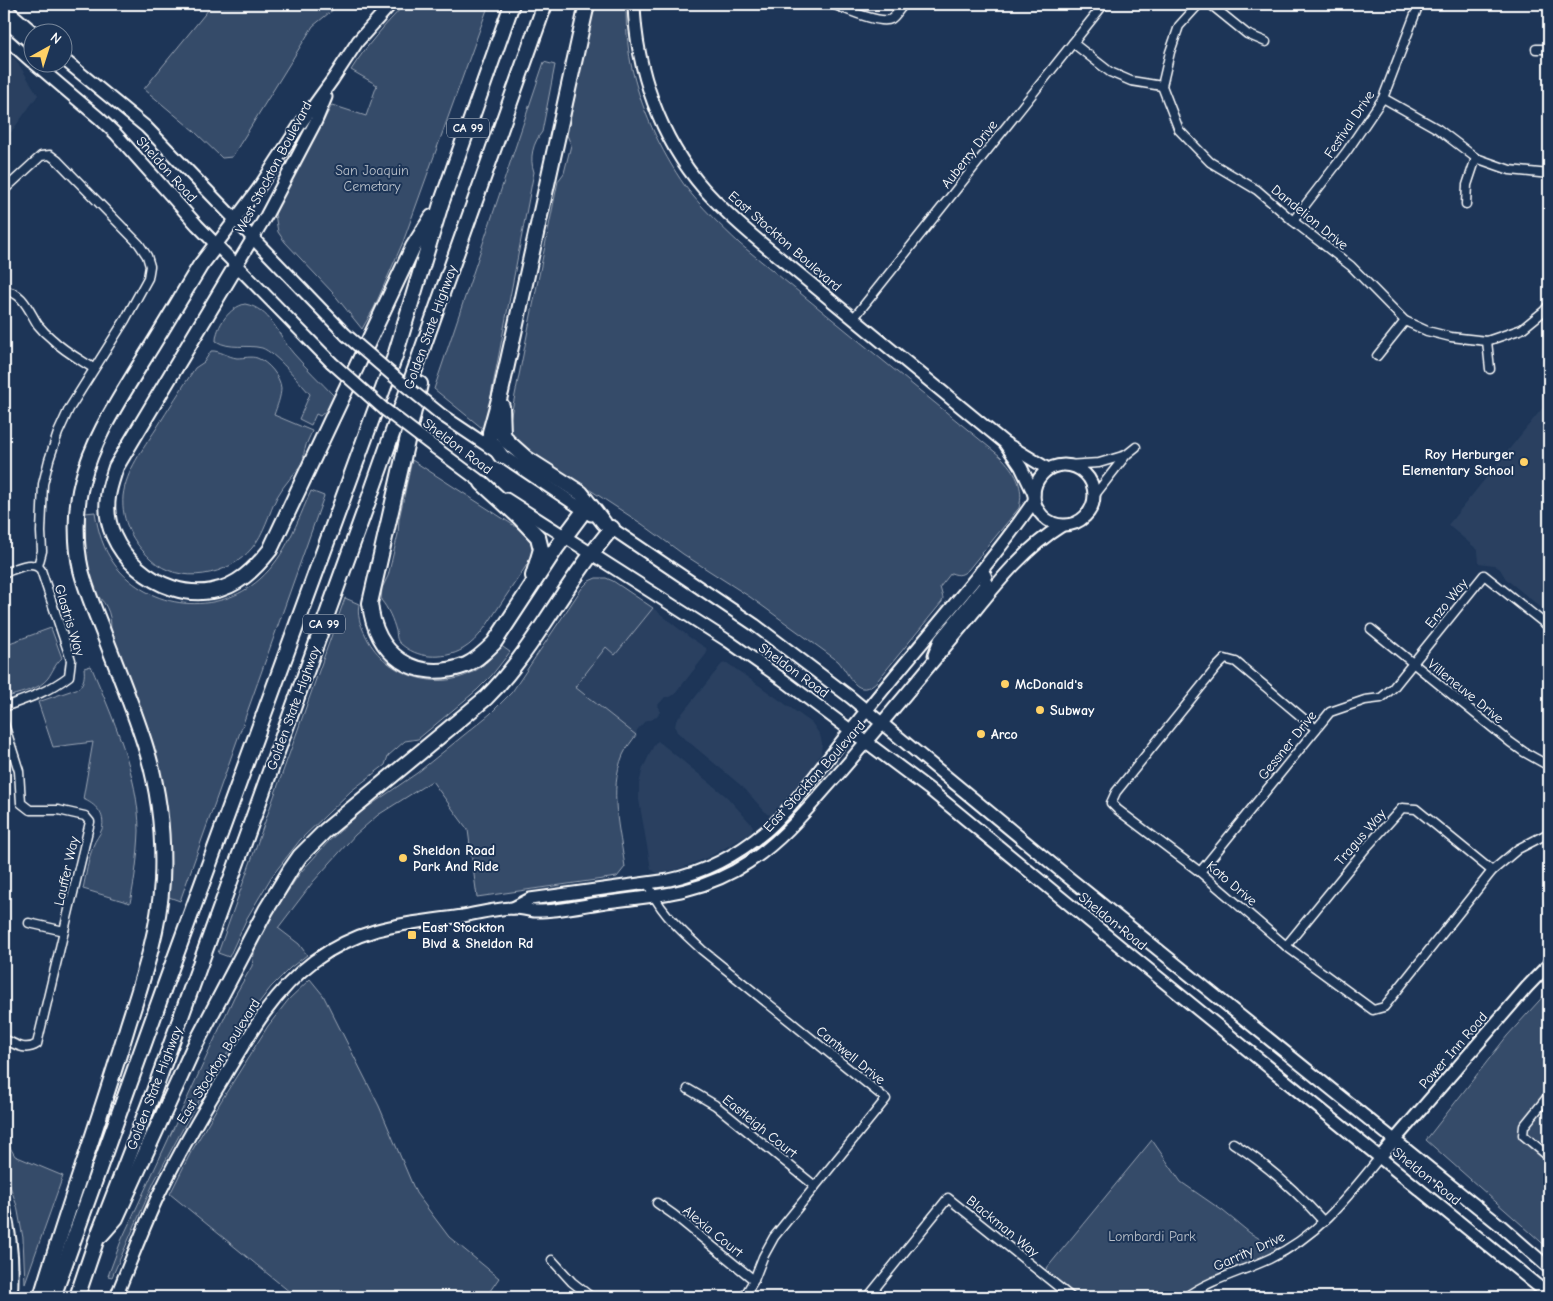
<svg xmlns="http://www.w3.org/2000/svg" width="1553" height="1301" font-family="'Comic Neue',sans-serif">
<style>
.built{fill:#2a4161}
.green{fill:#364b69;stroke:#9aa5b4}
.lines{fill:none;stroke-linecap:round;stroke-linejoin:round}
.street-casing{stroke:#fff;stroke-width:11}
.secondary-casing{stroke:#fff;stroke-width:15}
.highway-casing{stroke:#fff;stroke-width:18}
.street{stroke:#1d3557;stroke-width:8}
.secondary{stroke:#1d3557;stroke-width:11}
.highway{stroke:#1d3557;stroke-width:14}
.secondary-bridge-casing{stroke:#fff;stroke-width:15;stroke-linecap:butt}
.secondary-bridge{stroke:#1d3557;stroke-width:11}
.poi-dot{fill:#ffd166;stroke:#1d3557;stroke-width:2}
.labels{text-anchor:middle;stroke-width:4;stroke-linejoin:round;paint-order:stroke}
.shield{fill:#1d3557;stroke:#bbc2cd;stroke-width:1}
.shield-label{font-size:12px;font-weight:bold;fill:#fff}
.street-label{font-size:14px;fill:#fff;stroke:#1d3557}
.park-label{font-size:14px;fill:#b9c0ca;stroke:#1d3557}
.poi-label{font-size:14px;font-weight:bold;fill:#fff;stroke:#1d3557;text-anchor:start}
</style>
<rect width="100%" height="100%" fill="#1d3557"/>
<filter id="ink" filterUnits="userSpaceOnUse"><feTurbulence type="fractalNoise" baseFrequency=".02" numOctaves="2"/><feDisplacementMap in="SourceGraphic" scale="10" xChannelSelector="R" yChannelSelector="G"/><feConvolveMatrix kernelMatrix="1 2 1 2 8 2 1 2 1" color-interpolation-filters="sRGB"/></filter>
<g filter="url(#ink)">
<g class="built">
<polygon points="4,51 16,60 38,95 4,142"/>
<polygon points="1549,400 1549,614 1506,579 1500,569 1494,565 1479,563 1478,550 1448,525"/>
<polygon points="653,608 689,637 706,648 707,653 675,694 670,697 665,697 657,706 660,710 660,712 656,717 651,720 646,720 637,730 636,735 574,687 606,647 615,655"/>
<polygon points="727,663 812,723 820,735 822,743 821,753 814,765 771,815 767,814 744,788 677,732 675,727 676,721 722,664"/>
<polygon points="658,741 727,797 753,826 751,833 709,857 679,869 658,874 651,869 639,800 639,784 643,768 655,743"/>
</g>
<g class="green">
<polygon points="213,4 340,4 313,26 232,157 222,158 194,131 144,89"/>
<path d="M405,4H489L403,242L374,308L362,329L333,293L285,242L278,232L275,214L279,203L332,105L366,116L377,85L351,70C366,46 385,25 405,4Z"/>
<path d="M593,4H626C626,24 627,44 631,64C640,107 660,150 685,186C701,207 721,226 740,244L1000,456C1015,471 1025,487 1019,508L968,570C962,575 959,576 951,573L940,587L943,598L942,602L878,680C857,702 850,674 838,661L750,597L683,554L642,524L520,444C511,437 509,431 510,420L558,181L564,173L571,145L567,135Z"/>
<path d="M544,62L555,65L542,132C533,143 529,158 534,172L485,427L482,428L434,389Z"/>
<path d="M245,304C271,309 278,335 293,353C306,368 321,382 334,396L328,409L320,416L316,414L311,425L299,419L310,394C299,382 276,353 262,348C246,344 230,350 216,341C216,326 230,307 245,304Z"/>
<path d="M211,351C219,350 228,357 237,358C244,358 251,356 257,358C268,362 280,376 281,388C281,397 277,406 274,415L312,431C310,437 306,443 305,449C303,454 305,458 302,463C294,475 284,484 277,497C269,513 264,534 252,548C229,576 179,586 151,559C133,543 121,521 123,496C126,471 143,449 156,429C169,408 182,388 195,368L204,362Z"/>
<path d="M412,460L524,532C533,541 533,548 530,560C520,575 510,590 500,605C490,620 479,640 463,649C453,655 441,657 429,656C419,655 409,651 401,644C396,640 397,637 396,631C393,620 388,608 381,600L382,588L388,576L398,534L399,519Z"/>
<path d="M311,491L324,496L180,901L166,896L169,860L168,828L163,793L110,634C113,620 108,603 96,595L89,570L85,543V513L95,512C98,531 103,549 115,565C149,610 217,617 260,579C286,556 297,522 311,491Z"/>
<path d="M596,578H606L613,581L653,608L615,655L606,647L575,687L636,735C632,741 626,748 623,755C608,790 620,831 625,867L617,877L477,897L468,830L432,781L378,815L355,835L313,882L278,928L299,944L307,955L290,968L271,987L254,1009L188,1119L154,1182L112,1277L108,1276L121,1241L181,1112L234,997L252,966L255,948L276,909L300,873L329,841L362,811L417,773L490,714L512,692L582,588L589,581Z"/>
<path d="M345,598L359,604C357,615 360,624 365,634C382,673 434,693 473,672C485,666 493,655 500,645L510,652L492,675L477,690L418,739L405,741L388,756L385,765L351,791L300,840L272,876L247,918L229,957L218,953Z"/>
<path d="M51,628L62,658C55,664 53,671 48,678C40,689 23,692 11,696L4,675V645Z"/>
<path d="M91,666C112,716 139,775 139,831C138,855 135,879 130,903L83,889C86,875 88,860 93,846C95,840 100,835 102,829C106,814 95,804 83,799L93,742L53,747L38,702L79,688C84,682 85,676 84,668Z"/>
<polygon points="310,979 323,995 379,1106 416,1193 449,1237 499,1278 490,1291 498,1297 296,1297 170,1194 190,1154 221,1101 268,1026 289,999"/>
<polygon points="1549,990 1549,1249 1426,1140 1507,1036"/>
<polygon points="4,1137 15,1156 63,1176 25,1283 23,1238 17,1206 4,1169"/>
<polygon points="1152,1140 1181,1182 1223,1211 1250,1233 1279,1250 1259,1260 1202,1283 1179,1297 1071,1297 1042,1274"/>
</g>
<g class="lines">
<defs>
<g id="street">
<path d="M832,4C844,8 880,25 891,19C896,16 900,8 904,4"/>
<polyline points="1199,4 1179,26 1170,52 1162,86 1179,130 1210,162 1257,190 1293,221 1351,266 1405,321 1427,331 1451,337 1487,341 1522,329 1544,311 1549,305"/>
<polyline points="1210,4 1247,34 1266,42"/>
<polyline points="1073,43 1110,72 1131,81 1162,86"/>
<polyline points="1536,49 1549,49"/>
<polyline points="1383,98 1438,129 1476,158 1510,170 1549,174"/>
<polyline points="4,190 41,156 50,155 58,161 139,244 147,256 150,266 148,278 125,320 69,409 58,433 49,460 43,484 41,532 42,551 38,566"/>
<polyline points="1466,204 1467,185 1476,158"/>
<polyline points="1293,221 1347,151 1383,98 1419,4"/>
<path d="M4,292C22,289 30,313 38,325C42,330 47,335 52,339C64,351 79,359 93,368"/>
<polyline points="853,319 1104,4"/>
<polyline points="1487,341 1490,369"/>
<polyline points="1377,356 1405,321"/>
<polyline points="1066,465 1099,463 1126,455"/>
<polyline points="1094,496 1126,455 1136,447"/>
<path d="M4,573C15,569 33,559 41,570L71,660L69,676C48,692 29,698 4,707"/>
<polyline points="1371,629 1510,742 1524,752 1549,766"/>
<path d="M4,724L19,771L21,803L30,810H58L85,816L90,822L37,1044C25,1052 15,1044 4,1039"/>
<polyline points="1316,729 1236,662 1225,659 1217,667 1116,792 1111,803 1118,810 1200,872 1286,946 1373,1010 1384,1007 1492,871 1518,849 1549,833"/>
<polyline points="1200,872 1330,712 1365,700 1381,698 1393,688 1484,575 1549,627"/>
<path d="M648,883C658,911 681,930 702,950L886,1099L774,1237L763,1257L754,1280L744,1297"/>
<polyline points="29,923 64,931"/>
<polyline points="1286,946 1365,849 1402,808 1416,809 1492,871"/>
<polyline points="688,1089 715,1105 815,1186"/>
<polyline points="1549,1095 1524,1126 1523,1135 1549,1157"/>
<path d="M1233,1143C1268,1165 1297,1192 1324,1222"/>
<polyline points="657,1203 674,1215 754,1280"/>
<polyline points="552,1260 572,1282 591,1297"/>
<polyline points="868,1297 948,1198 1071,1297"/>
<path d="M1186,1297C1211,1279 1241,1272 1269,1259C1318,1236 1347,1198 1380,1157"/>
</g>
<g id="secondary">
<path d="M634,4C636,69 660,139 704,189C721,208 740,225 759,241L1005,443L1048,469"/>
<polyline points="4,7 33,32"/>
<polyline points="4,20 32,44"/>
<polyline points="4,37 32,62"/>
<polyline points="62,58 146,127 346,335"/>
<polyline points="33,62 99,118 116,134 197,225 331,362"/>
<polyline points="216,245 258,189 299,126 333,79 358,41 391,4"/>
<polyline points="236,266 266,216 316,121 326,97"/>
<polyline points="443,416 591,515"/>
<polyline points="1006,445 1021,467 1034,494"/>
<polyline points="434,447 489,488"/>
<circle cx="1064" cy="495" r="30"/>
<polyline points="506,499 728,641 782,679 929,789 1121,947 1549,1295"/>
<polyline points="605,524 755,625 850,697 1068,877 1501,1226 1549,1268"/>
<path d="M934,655L940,640L984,586C987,580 987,575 981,571"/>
<path d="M513,908L530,899L669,880C706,872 737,855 766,831C784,816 799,795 814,777C831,755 848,733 866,711C922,641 983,574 1034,501"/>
<polyline points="1380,1157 1527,987 1549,964"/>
<path d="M4,1207C11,1237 14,1267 11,1297"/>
<path d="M116,1297C130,1263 143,1228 159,1194C179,1153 202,1113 226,1074C250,1033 275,990 314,961C364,925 405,924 463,916C479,913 498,908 515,908C521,908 528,910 534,911C553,912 580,906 599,903C654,896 702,894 749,862C786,838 813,802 842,770C883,722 924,673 964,624C993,589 1022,550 1061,526"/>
</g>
<g id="highway">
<path d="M236,266L116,467C113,477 109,487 108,497C100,551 160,601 212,591C237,587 255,569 270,550L413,247L432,217"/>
<path d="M420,384L370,603C375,655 415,684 466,665C477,660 486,651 494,643L557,547L584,511"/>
<polyline points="502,406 503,434 507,441 526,458 581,493 604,523"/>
<polyline points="501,456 490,440 490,432 501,392 587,4"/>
<polyline points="482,483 518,516 538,537 541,549 533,576"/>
<path d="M101,1235L116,1218L193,1049L266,910L291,869L300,856L325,831L486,698C509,675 527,649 545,622C566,590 587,558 612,528"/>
<path d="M41,1297C68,1206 101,1116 128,1025C143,978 159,931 162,881C164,835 159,789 145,745C134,710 120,676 107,642C98,618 87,594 81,570C75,543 75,509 82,482C93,439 117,403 140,365C161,332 180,299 200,266L216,245"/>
<polyline points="53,1297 169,974 395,356 441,204 512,4"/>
<polyline points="77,1297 96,1241 154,1091 370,496 545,4"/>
</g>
</defs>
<use href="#street" class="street-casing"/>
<use href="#secondary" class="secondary-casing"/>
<use href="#highway" class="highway-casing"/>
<use href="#street" class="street"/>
<use href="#secondary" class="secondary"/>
<use href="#highway" class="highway"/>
<defs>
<g id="secondary-bridge">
<polyline points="346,335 396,378 443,416"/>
<polyline points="331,362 384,409 434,447"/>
</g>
</defs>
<use href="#secondary-bridge" class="secondary-bridge-casing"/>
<use href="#secondary-bridge" class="secondary-bridge"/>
</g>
</g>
<g class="poi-dot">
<circle cx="1524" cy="462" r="5"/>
<circle cx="1005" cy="684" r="5"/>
<circle cx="1040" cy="710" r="5"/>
<circle cx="981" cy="734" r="5"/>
<circle cx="403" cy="858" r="5"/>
<rect x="407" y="930" width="10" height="10" rx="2.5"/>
</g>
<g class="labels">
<g class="shield">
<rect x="447" y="118.5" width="42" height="19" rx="4"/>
<rect x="303" y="614.5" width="42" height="19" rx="4"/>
</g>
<g class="shield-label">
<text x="468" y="132">CA 99</text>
<text x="324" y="628">CA 99</text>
</g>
<g class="street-label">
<text transform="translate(1349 124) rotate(-56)" y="5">Festival Drive</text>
<text transform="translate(969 154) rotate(-52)" y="5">Auberry Drive</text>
<text transform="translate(273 167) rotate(-62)" y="5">West Stockton Boulevard</text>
<text transform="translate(167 169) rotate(48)" y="5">Sheldon Road</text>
<text transform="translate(1310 217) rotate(39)" y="5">Dandelion Drive</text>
<text transform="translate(785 241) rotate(41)" y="5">East Stockton Boulevard</text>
<text transform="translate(430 327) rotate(-70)" y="5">Golden State Highway</text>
<text transform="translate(458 446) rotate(37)" y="5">Sheldon Road</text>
<text transform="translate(1446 603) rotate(-51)" y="5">Enzo Way</text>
<text transform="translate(70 620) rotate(73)" y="5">Glastris Way</text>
<text transform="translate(794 670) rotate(36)" y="5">Sheldon Road</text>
<text transform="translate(1466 691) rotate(39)" y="5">Villeneuve Drive</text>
<text transform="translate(293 708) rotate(-70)" y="5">Golden State Highway</text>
<text transform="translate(1287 745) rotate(-51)" y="5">Gessner Drive</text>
<text transform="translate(814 776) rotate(-48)" y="5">East Stockton Boulevard</text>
<text transform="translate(1360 837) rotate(-49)" y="5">Tragus Way</text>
<text transform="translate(66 871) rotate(-77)" y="5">Lauffer Way</text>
<text transform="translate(1232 883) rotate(40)" y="5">Koto Drive</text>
<text transform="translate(1113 921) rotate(39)" y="5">Sheldon Road</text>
<text transform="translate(1453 1050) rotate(-49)" y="5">Power Inn Road</text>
<text transform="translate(851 1055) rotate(39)" y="5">Cantwell Drive</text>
<text transform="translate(218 1061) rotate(-58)" y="5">East Stockton Boulevard</text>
<text transform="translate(154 1088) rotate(-69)" y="5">Golden State Highway</text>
<text transform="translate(760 1126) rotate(39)" y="5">Eastleigh Court</text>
<text transform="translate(1427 1176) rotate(39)" y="5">Sheldon Road</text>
<text transform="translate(1003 1226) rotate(39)" y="5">Blackman Way</text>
<text transform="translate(713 1231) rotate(39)" y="5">Alexia Court</text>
<text transform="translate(1249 1251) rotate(-24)" y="5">Garrity Drive</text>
</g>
<g class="park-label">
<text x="372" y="175">San Joaquin<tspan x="372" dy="16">Cemetary</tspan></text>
<text x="1152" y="1241">Lombardi Park</text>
</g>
<g class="poi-label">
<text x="1514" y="459" text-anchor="end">Roy Herburger<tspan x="1514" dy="16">Elementary School</tspan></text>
<text x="1015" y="689">McDonald's</text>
<text x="1050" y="715">Subway</text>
<text x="991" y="739">Arco</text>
<text x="413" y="855">Sheldon Road<tspan x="413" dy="16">Park And Ride</tspan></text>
<text x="422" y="932">East Stockton<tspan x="422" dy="16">Blvd &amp; Sheldon Rd</tspan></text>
</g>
</g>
<rect width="1553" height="1301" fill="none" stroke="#1d3557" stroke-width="20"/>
<rect x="10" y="10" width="1533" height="1281" fill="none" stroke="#fff" stroke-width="2" filter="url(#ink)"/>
<g transform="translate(48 48) rotate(39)"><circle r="24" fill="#1d3557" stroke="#77869a"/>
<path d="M0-4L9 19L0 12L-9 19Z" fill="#ffd166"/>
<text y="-8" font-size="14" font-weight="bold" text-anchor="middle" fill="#ffffff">N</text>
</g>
</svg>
